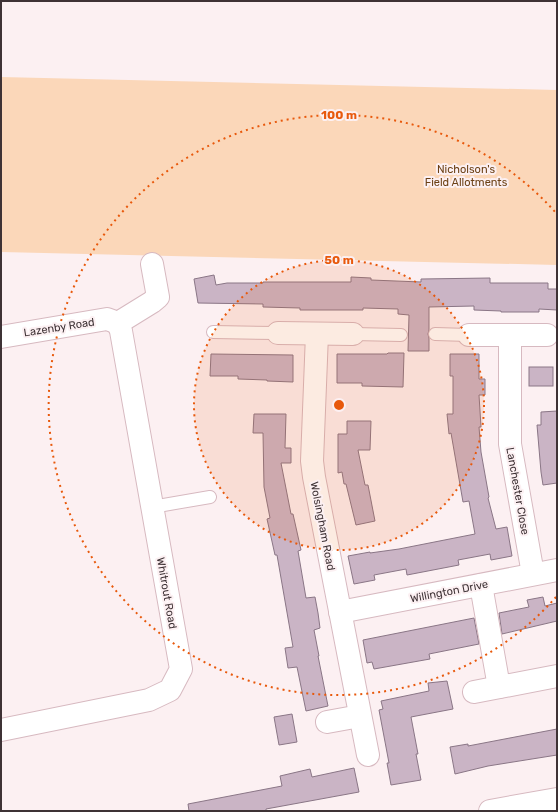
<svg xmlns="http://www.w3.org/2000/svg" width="558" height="812" font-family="Rubik,sans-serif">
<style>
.green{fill:#fbd7b9}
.building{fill:#cab4c5;stroke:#8a7686}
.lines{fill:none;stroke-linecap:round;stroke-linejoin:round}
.service-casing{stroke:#d7b9c0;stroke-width:14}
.minor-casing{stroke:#d7b9c0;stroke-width:24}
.tertiary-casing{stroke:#d7b9c0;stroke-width:24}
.service{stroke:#fff;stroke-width:12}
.minor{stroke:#fff;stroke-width:22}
.tertiary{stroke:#fff;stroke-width:22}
.ring{fill:none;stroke:#e8590c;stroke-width:2;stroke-dasharray:2 4}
.labels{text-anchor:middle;stroke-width:4;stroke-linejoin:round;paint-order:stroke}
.park-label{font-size:11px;fill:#6c4014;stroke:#fcf0f2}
.street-label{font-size:11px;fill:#3e3235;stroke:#fcf0f2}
.centre{fill:#e8590c;stroke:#fcf0f2;stroke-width:2}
.ring-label{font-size:12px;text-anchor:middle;font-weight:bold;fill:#e8590c;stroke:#fcf0f2;stroke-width:4;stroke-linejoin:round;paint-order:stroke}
</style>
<rect width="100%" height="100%" fill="#fcf0f2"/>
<polygon class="green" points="1,77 557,90 557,265 1,252"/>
<g class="building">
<polygon points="214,275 216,285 227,283 263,283 263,282 351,282 351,277 371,278 371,280 421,282 421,279 490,278 490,283 548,283 548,289 557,289 557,310 539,309 539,312 501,312 501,311 474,310 474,306 429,307 429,330 428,334 429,338 429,351 408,351 409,315 398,314 398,309 363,308 363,310 300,310 300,308 263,307 263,304 198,303 194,279"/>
<polygon points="388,353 404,353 403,387 362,386 362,383 337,383 337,354 387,354"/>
<polygon points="211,354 293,355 293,382 267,381 267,380 238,379 238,376 210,376"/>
<polygon points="450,354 479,354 479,379 485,379 485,395 479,395 481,427 479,427 481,452 489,497 488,498 496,529 507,527 512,556 491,560 490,554 458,560 459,565 407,575 406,569 374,575 375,580 354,584 348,556 370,552 370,553 399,549 475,534 469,501 463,502 451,433 449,434 447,414 453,414 453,376 450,376"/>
<rect x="529" y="367" width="24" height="19"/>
<polygon points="557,411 557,483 543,485 541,472 537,425 541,425 541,412"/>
<polygon points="254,414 286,414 285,448 291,448 291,463 281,463 291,514 293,514 301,550 298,551 306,598 315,597 318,613 320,628 314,630 319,656 318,656 328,706 306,711 297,667 288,668 285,648 293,647 277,555 275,555 267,519 270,518 264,487 263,433 253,433"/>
<polygon points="347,421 371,421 370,450 358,450 365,485 368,485 375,521 356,525 346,484 344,484 342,472 338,473 338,434 347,434"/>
<polygon points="543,597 545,606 557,603 557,621 502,634 499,613 529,607 527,600"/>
<polygon points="474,618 479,644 429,654 430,659 374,669 372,662 367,663 363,640"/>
<polygon points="447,681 453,709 411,717 418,754 416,754 421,780 391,785 387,763 389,763 379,710 383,709 381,701 429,691 428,683"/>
<polygon points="292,714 297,742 279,745 274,717"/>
<polygon points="557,729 557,755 488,766 455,774 450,747 468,744 468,746"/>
<polygon points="354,768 359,792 266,809 266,811 189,811 188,804 282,786 280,776 310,769 312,777"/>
</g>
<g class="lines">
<defs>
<g id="service">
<polyline points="213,332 278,333"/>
<polyline points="353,334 401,335"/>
<polyline points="435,334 469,335"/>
<polyline points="152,507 210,497"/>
</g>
<g id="minor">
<polyline points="118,323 152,302 158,297 152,264"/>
<polyline points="278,333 353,334"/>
<polyline points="317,334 312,461 314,477 368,755"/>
<polyline points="469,335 547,335"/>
<polyline points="510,336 510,444 533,574"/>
<polyline points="1,337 107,319 118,323"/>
<polyline points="481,585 499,687"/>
<polyline points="340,612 557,570"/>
<polyline points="474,692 557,676"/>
<polyline points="327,722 360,716"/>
<polyline points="1,730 149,700 170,690 181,669 121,331 118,323"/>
</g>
<polyline id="tertiary" points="490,811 557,799"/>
</defs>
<use href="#service" class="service-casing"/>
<use href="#minor" class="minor-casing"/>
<use href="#tertiary" class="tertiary-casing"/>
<use href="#service" class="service"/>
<use href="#minor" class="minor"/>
<use href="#tertiary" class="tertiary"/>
</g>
<circle cx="339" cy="405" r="145" fill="#e8590c" fill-opacity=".12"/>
<g class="ring">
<circle cx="339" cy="405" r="145"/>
<path d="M556 597A290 290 0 1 1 556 213"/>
</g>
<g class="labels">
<g class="park-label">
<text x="466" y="173">Nicholson's<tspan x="466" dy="13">Field Allotments</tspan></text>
</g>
<g class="street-label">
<text transform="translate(59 327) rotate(-9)" y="4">Lazenby Road</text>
<text transform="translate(518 491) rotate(80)" y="4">Lanchester Close</text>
<text transform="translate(323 526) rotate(79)" y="4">Wolsingham Road</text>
<text transform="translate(449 591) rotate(-11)" y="4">Willington Drive</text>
<text transform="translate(167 593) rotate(80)" y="4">Whitrout Road</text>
</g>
</g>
<circle cx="339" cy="405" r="6" class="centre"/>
<g class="ring-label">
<text x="339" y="119">100 m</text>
<text x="339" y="264">50 m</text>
</g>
<rect width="558" height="812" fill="none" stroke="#3e3235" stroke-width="4"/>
</svg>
